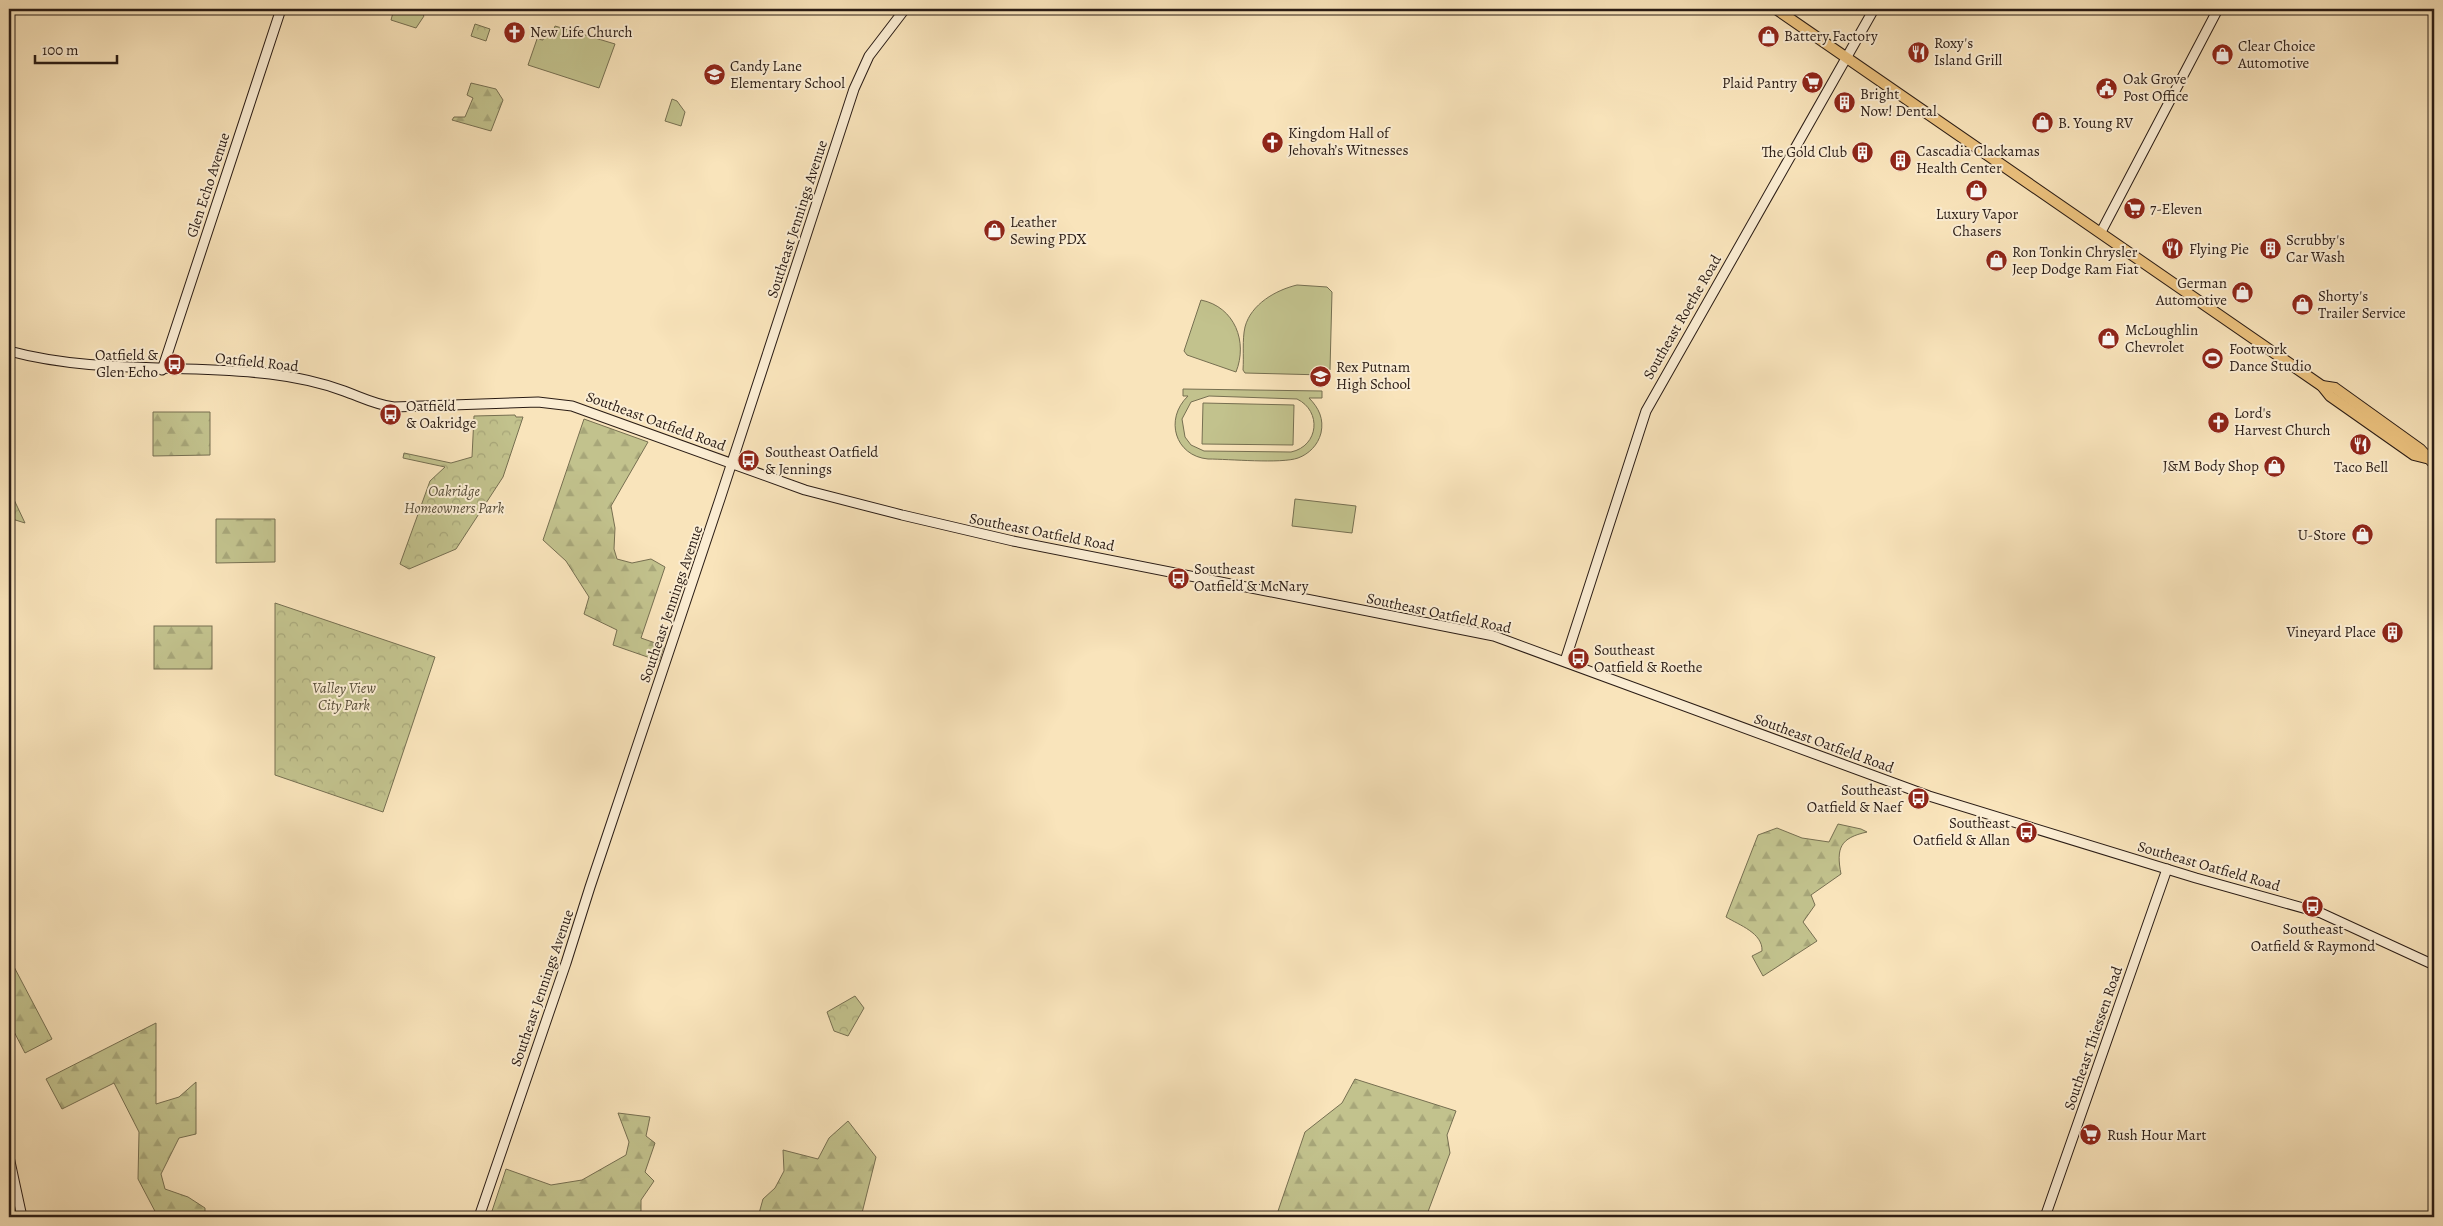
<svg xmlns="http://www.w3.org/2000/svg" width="2443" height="1226" font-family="Alegreya,serif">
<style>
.green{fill:#c2c28d;stroke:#766f51;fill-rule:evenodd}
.forest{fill:url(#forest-firs);stroke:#766f51}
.park{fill:url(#park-crowns);stroke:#766f51}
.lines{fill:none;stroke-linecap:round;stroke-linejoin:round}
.secondary-casing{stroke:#2a1c15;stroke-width:11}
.primary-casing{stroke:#2a1c15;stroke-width:12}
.secondary{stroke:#fbedd3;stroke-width:9}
.primary{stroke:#ecc27e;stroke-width:10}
.labels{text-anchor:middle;stroke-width:4;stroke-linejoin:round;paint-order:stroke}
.poi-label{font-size:15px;fill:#2a1c15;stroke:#fbedd3;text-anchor:start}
.street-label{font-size:15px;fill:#2a1c15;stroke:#fbedd3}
.park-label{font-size:15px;font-style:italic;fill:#584e39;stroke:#fbedd3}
</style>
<defs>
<pattern id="forest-firs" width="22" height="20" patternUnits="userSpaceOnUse" patternTransform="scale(1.25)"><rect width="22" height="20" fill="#c2c28d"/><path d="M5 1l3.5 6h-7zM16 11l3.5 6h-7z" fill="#a7a679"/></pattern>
<pattern id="park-crowns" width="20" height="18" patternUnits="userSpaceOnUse" patternTransform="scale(1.25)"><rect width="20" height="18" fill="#c2c28d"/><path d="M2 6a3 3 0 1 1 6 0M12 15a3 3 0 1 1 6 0" fill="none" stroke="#a7a679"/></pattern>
</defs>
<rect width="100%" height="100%" fill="#f9e4bb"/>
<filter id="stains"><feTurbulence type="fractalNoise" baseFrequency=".004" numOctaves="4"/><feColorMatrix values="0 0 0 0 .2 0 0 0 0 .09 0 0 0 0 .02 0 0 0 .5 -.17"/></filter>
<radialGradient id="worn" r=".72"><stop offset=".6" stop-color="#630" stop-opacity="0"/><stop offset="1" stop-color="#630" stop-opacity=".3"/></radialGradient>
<g class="green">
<polygon points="394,9 419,9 424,16 416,28 391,20"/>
<polygon points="555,26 615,44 599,88 528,65 537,39 543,40 545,31 553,33"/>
<polygon points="672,99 677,101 685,112 681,126 665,121"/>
<path d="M1297,285L1327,287L1332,292L1330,370L1324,375L1245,373L1243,370C1244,356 1242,340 1245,327C1251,304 1276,290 1297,285Z"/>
<path d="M1201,300C1235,307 1248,342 1236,372L1187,355L1184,351Z"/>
<path d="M1183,389L1322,391V398H1309C1319,408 1324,419 1321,433C1318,445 1309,454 1298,458C1281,464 1229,459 1208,459C1175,456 1164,419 1188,396H1183ZM1209,396L1297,399C1322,411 1319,446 1291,452L1204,451L1191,445L1185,437L1182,419L1191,402Z"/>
<polygon points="1203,403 1294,405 1293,445 1202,444"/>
<polygon points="1295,499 1356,506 1352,533 1292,526"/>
</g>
<g class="forest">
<polygon points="471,83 496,89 503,100 491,131 452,120 454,117 465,117 473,98 467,95"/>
<polygon points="153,412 210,412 210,455 153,456"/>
<polygon points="584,419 648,442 611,506 615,528 614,549 617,559 632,563 651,559 665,567 641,638 664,646 659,661 613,645 617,630 584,614 589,597 566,561 543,540"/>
<polygon points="216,519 275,519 275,562 216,563"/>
<rect x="154" y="626" width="58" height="43"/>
<path d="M1838,824L1861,829L1867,832C1840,838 1836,848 1841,874L1811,895L1815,905L1803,922L1817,941L1763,976L1752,956L1762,951C1763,933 1739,925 1726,917L1758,835L1777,828L1802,838L1829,842Z"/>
<polygon points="9,961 12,963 52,1039 25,1053 9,1022"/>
<polygon points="156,1023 156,1104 179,1097 196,1082 196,1134 179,1138 161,1174 165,1189 188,1197 205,1208 205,1217 158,1217 138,1179 139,1132 114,1083 62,1109 46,1079"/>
<polygon points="1355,1079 1456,1111 1447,1135 1450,1153 1426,1217 1276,1217 1305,1132 1342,1103"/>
<polygon points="618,1113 650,1117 646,1136 655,1143 645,1172 654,1181 641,1200 641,1217 490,1217 506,1169 551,1185 582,1180 626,1155 629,1142"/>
<polygon points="848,1121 876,1157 861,1217 758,1217 763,1199 775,1188 784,1171 783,1150 818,1159 829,1138"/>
</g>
<g class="park">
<polygon points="475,24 490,29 486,41 471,36"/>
<polygon points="515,415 516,417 523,417 503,477 456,549 409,569 400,564 430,481 445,467 403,458 404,453 451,463 472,457 474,416"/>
<polygon points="9,489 25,523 9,518"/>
<polygon points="275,603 435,657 383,812 275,775"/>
<polygon points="855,996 864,1008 848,1036 834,1031 827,1012"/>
</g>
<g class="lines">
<defs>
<g id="secondary">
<polyline points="2101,232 2218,9"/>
<path d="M9,351C94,374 183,364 270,374C295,377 320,382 344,391C361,397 376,405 394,407L538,402L572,406L805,490L902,515L1013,541L1494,636L1929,796L2196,878L2321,913L2434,965"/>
<polyline points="162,370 281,9"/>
<polyline points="1565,661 1646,411 1874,9"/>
<polyline points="9,1157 22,1217"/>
<polyline points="479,1217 566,963 590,887 720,499 854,89 869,56 905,9"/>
<polyline points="2045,1217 2167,869"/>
</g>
<g id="primary">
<polyline points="1776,9 2322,386 2330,396 2414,455 2426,458"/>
<polyline points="2322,386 2335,388 2420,449 2434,464"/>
</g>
</defs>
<use href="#secondary" class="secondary-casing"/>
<use href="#primary" class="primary-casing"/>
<use href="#secondary" class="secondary"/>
<use href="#primary" class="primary"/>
</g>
<defs>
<symbol id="church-disc" viewBox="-11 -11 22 22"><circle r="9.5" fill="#8f2418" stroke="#fbedd3"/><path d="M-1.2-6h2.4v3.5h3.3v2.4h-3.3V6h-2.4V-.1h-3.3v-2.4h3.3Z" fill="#fff"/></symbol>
<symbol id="shop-disc" viewBox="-11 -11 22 22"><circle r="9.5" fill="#8f2418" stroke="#fbedd3"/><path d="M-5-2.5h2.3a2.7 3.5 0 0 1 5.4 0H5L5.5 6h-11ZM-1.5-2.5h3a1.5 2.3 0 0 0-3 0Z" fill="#fff"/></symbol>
<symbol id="restaurant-disc" viewBox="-11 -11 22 22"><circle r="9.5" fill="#8f2418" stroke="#fbedd3"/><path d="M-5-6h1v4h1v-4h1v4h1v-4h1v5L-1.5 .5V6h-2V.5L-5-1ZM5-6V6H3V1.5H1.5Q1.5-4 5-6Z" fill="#fff"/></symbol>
<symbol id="school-disc" viewBox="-11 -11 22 22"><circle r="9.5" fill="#8f2418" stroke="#fbedd3"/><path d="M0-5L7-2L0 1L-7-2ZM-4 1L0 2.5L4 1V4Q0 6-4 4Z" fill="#fff"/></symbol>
<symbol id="supermarket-disc" viewBox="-11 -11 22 22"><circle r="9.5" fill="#8f2418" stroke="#fbedd3"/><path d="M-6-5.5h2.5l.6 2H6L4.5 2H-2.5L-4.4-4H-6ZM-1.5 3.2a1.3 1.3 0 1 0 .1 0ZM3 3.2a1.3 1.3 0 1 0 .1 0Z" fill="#fff"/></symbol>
<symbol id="civic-disc" viewBox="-11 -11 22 22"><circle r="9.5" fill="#8f2418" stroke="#fbedd3"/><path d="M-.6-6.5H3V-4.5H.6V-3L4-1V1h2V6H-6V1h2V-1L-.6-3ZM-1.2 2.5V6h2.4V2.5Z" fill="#fff"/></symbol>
<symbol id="building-disc" viewBox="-11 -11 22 22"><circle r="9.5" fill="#8f2418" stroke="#fbedd3"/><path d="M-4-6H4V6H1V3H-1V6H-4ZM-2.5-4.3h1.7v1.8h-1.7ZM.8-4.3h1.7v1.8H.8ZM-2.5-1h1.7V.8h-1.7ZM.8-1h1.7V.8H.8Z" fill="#fff"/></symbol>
<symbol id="stadium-disc" viewBox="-11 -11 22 22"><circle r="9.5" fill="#8f2418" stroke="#fbedd3"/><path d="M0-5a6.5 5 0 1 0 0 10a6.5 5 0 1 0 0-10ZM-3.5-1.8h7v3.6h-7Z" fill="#fff"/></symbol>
<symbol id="bus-disc" viewBox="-11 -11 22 22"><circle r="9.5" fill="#8f2418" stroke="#fbedd3"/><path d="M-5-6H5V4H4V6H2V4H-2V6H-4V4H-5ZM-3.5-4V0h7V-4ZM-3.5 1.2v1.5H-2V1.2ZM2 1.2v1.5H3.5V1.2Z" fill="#fff"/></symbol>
</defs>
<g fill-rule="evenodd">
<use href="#church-disc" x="502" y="20" width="25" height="25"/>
<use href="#shop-disc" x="1756" y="24" width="25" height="25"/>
<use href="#restaurant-disc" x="1906" y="40" width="25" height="25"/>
<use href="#shop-disc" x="2210" y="42" width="25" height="25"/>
<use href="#school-disc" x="702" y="62" width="25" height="25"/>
<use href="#supermarket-disc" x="1800" y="70" width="25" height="25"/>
<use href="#civic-disc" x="2094" y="76" width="25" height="25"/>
<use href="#building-disc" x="1832" y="90" width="25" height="25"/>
<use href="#shop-disc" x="2030" y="110" width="25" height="25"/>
<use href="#church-disc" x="1260" y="130" width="25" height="25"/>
<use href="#building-disc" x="1850" y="140" width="25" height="25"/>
<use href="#building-disc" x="1888" y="148" width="25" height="25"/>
<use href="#shop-disc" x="1964" y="178" width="25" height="25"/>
<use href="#supermarket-disc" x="2122" y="196" width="25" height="25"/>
<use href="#shop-disc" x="982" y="218" width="25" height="25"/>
<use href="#restaurant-disc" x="2160" y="236" width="25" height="25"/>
<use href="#building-disc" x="2258" y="236" width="25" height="25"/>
<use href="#shop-disc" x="1984" y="248" width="25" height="25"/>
<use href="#shop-disc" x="2230" y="280" width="25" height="25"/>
<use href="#shop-disc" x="2290" y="292" width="25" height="25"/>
<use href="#shop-disc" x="2096" y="326" width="25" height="25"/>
<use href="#stadium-disc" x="2200" y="346" width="25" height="25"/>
<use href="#bus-disc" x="162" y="352" width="25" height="25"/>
<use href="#school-disc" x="1308" y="364" width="25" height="25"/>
<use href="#bus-disc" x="378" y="402" width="25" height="25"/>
<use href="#church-disc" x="2206" y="410" width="25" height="25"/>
<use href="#restaurant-disc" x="2348" y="432" width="25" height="25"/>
<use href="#bus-disc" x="736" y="448" width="25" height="25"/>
<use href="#shop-disc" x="2262" y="454" width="25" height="25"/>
<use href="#shop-disc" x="2350" y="522" width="25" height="25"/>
<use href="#bus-disc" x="1166" y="566" width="25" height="25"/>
<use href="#building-disc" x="2380" y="620" width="25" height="25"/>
<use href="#bus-disc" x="1566" y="646" width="25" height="25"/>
<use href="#bus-disc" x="1906" y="786" width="25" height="25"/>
<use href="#bus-disc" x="2014" y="820" width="25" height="25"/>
<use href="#bus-disc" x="2300" y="894" width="25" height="25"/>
<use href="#supermarket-disc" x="2078" y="1122" width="25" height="25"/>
</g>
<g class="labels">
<g class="poi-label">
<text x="530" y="37">New Life Church</text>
<text x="1784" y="41">Battery Factory</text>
<text x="1934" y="48">Roxy's<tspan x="1934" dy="17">Island Grill</tspan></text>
<text x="2238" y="51">Clear Choice<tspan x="2238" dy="17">Automotive</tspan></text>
<text x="730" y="71">Candy Lane<tspan x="730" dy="17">Elementary School</tspan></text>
<text x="2123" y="84">Oak Grove<tspan x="2123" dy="17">Post Office</tspan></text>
<text x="1797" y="88" text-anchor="end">Plaid Pantry</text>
<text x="1860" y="99">Bright<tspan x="1860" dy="17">Now! Dental</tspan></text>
<text x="2058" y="128">B. Young RV</text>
<text x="1288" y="138">Kingdom Hall of<tspan x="1288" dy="17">Jehovah’s Witnesses</tspan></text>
<text x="1916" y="156">Cascadia Clackamas<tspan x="1916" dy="17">Health Center</tspan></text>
<text x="1847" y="157" text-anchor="end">The Gold Club</text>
<text x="2150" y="214">7-Eleven</text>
<text x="1977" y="219" text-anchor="middle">Luxury Vapor<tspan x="1977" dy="17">Chasers</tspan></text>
<text x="1010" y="227">Leather<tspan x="1010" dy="17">Sewing PDX</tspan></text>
<text x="2286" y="245">Scrubby's<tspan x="2286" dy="17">Car Wash</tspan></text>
<text x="2189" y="254">Flying Pie</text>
<text x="2012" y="257">Ron Tonkin Chrysler<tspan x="2012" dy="17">Jeep Dodge Ram Fiat</tspan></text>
<text x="2227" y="288" text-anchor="end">German<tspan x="2227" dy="17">Automotive</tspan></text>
<text x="2318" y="301">Shorty's<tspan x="2318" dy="17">Trailer Service</tspan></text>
<text x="2125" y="335">McLoughlin<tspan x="2125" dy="17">Chevrolet</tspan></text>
<text x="2229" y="354">Footwork<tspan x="2229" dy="17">Dance Studio</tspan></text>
<text x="158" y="360" text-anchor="end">Oatfield &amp;<tspan x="158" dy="17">Glen Echo</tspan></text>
<text x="1336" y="372">Rex Putnam<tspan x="1336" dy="17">High School</tspan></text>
<text x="406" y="411">Oatfield<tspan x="406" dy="17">&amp; Oakridge</tspan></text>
<text x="2234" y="418">Lord's<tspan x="2234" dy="17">Harvest Church</tspan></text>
<text x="765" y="457">Southeast Oatfield<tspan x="765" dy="17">&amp; Jennings</tspan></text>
<text x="2259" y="471" text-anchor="end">J&amp;M Body Shop</text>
<text x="2361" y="472" text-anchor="middle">Taco Bell</text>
<text x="2346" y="540" text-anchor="end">U-Store</text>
<text x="1194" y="574">Southeast<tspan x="1194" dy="17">Oatfield &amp; McNary</tspan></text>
<text x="2376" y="637" text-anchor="end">Vineyard Place</text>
<text x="1594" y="655">Southeast<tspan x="1594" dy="17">Oatfield &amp; Roethe</tspan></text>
<text x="1902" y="795" text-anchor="end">Southeast<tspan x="1902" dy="17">Oatfield &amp; Naef</tspan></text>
<text x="2010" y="828" text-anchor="end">Southeast<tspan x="2010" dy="17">Oatfield &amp; Allan</tspan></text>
<text x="2313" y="934" text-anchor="middle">Southeast<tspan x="2313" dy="17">Oatfield &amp; Raymond</tspan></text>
<text x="2107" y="1140">Rush Hour Mart</text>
</g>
<g class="street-label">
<text transform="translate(208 185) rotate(-72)" y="5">Glen Echo Avenue</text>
<text transform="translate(797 219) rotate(-72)" y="5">Southeast Jennings Avenue</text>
<text transform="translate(1682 317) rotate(-60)" y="5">Southeast Roethe Road</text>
<text transform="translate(257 362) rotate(6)" y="5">Oatfield Road</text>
<text transform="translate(656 421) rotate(20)" y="5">Southeast Oatfield Road</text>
<text transform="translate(1042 532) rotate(11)" y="5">Southeast Oatfield Road</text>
<text transform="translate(671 604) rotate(-71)" y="5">Southeast Jennings Avenue</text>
<text transform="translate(1439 613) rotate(12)" y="5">Southeast Oatfield Road</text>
<text transform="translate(1824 743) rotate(20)" y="5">Southeast Oatfield Road</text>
<text transform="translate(2209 866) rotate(16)" y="5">Southeast Oatfield Road</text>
<text transform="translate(542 988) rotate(-71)" y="5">Southeast Jennings Avenue</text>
<text transform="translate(2093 1038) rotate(-71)" y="5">Southeast Thiessen Road</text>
</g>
<g class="park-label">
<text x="454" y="496">Oakridge<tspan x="454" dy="17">Homeowners Park</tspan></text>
<text x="344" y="693">Valley View<tspan x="344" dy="17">City Park</tspan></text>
</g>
</g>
<rect width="2443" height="1226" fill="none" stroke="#f9e4bb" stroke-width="30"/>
<rect x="10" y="10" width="2423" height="1206" fill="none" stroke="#2a1c15" stroke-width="2.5"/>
<rect x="15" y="15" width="2413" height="1196" fill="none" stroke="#2a1c15"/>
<path d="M35 55v8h82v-8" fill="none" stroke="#2a1c15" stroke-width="2.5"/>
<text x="42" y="55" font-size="15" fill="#2a1c15" stroke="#fbedd3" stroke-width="4" paint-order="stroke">100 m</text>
<rect width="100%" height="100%" filter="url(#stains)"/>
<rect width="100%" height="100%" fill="url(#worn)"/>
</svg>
